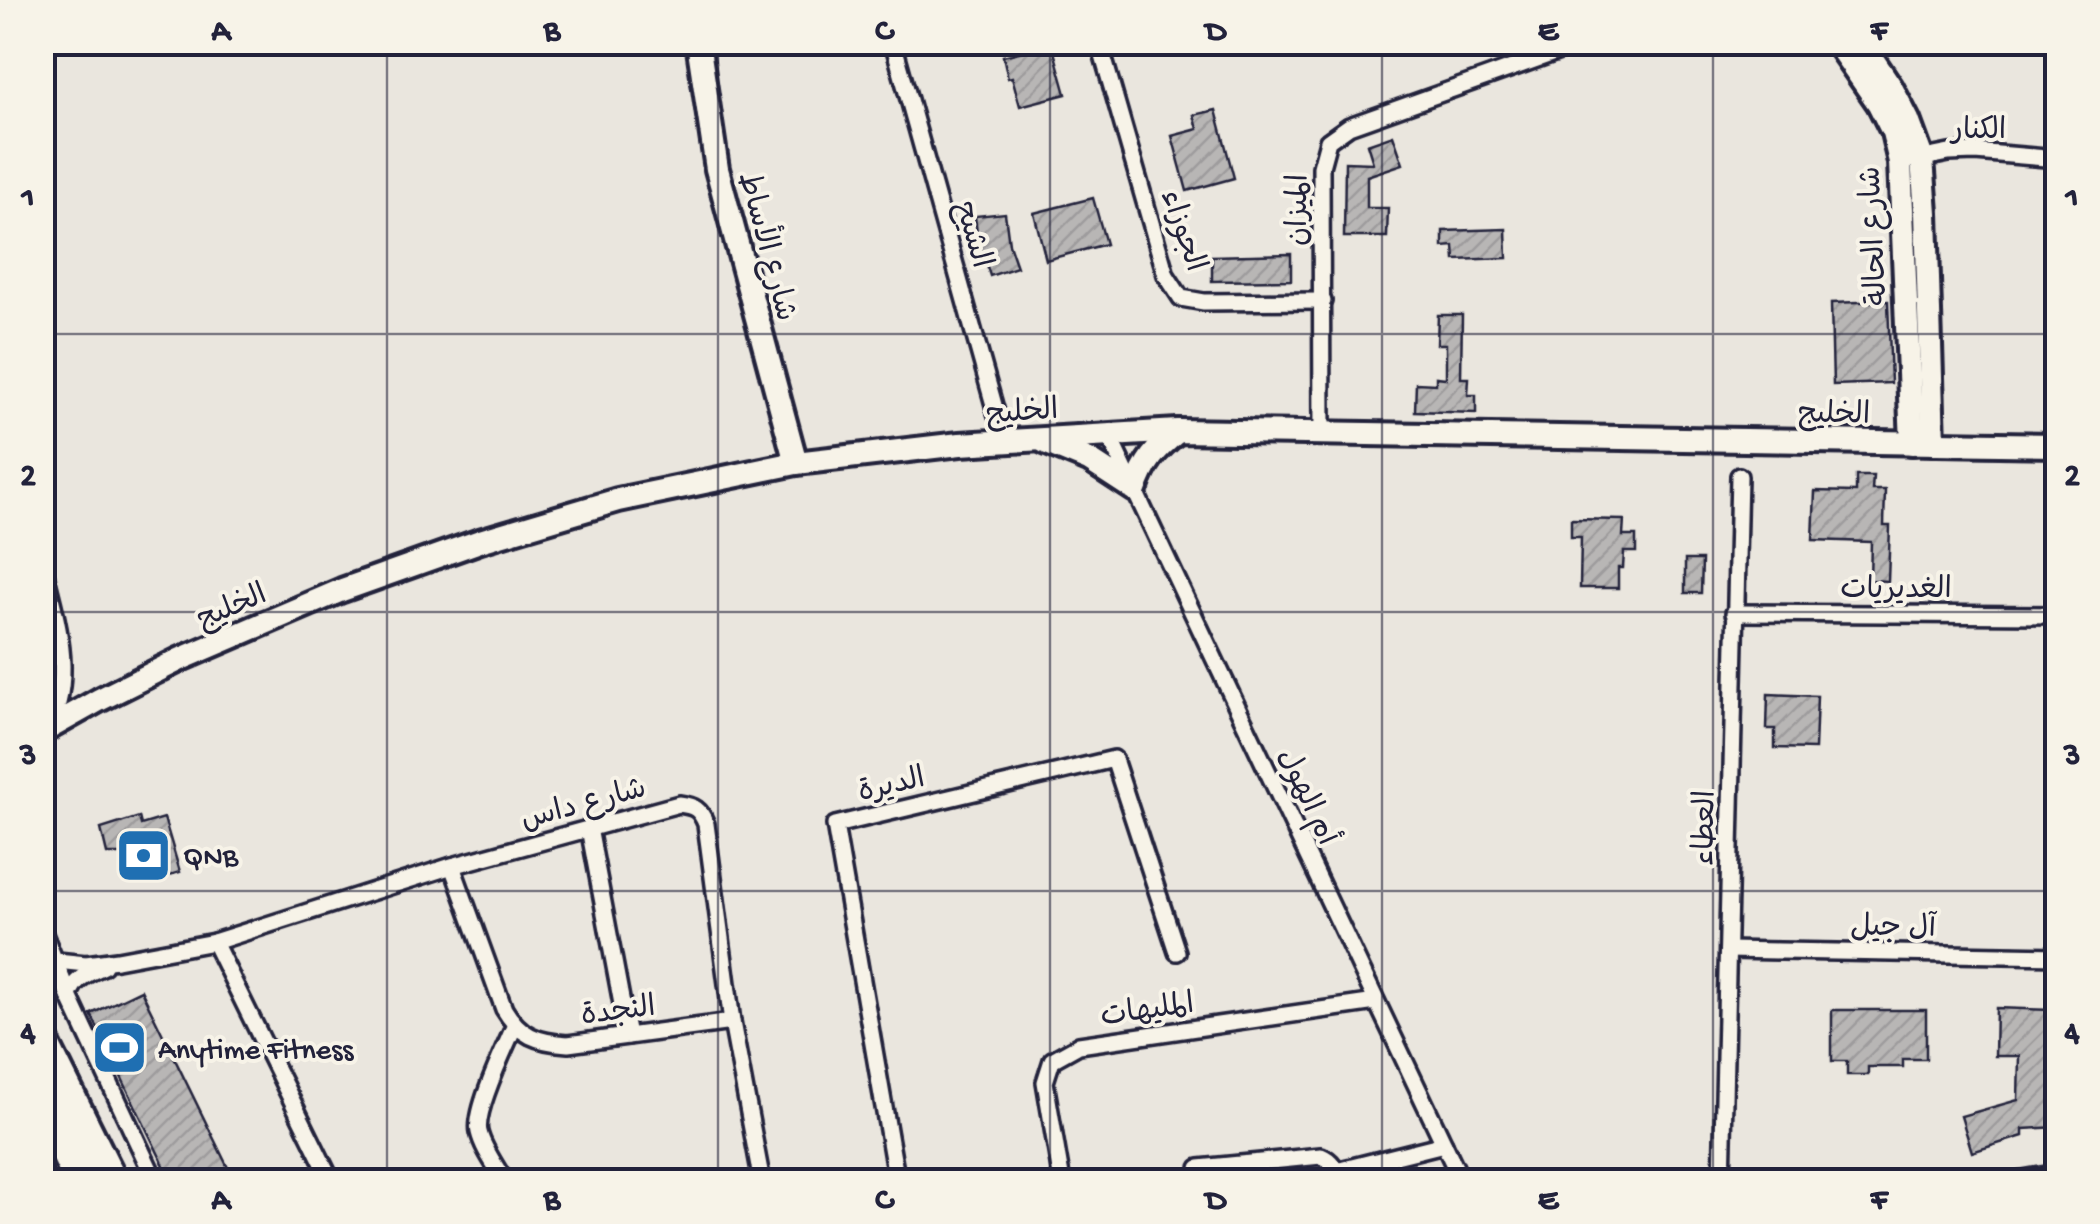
<svg xmlns="http://www.w3.org/2000/svg" width="2100" height="1224" font-family="'Gochi Hand','Playpen Sans Arabic',sans-serif">
<style>
.building{fill:url(#building-hatch);stroke:#22223b;stroke-width:2.5}
.lines{fill:none;stroke-linecap:round;stroke-linejoin:round}
.street-casing{stroke:#22223b;stroke-width:22}
.secondary-casing{stroke:#22223b;stroke-width:30}
.highway-casing{stroke:#22223b;stroke-width:38}
.street{stroke:#f7f3e8;stroke-width:15}
.secondary{stroke:#f7f3e8;stroke-width:22}
.highway{stroke:#f7f3e8;stroke-width:30}
.grid{fill:none;stroke:#22223b;stroke-width:2.5;stroke-opacity:0.55}
.labels{text-anchor:middle;stroke-width:8;stroke-linejoin:round;paint-order:stroke}
.street-label{font-size:30px;fill:#22223b;stroke:#f7f3e8}
.poi-label{font-size:30px;fill:#22223b;stroke:#f7f3e8;text-anchor:start}
.neatline{fill:none;stroke:#22223b;stroke-width:4}
.grid-label{font-size:32px;text-anchor:middle;font-weight:bold;fill:#22223b}
</style>
<defs>
<pattern id="building-hatch" width="6" height="6" patternUnits="userSpaceOnUse" patternTransform="scale(2.5)"><rect width="6" height="6" fill="#b8b6b5"/><path d="M-1 1l2-2M0 6l6-6M5 7l2-2" fill="none" stroke="#9e9c9d"/></pattern>
</defs>
<rect width="100%" height="100%" fill="#eae6de"/>
<filter id="ink" filterUnits="userSpaceOnUse"><feTurbulence type="fractalNoise" baseFrequency=".01" numOctaves="2"/><feDisplacementMap in="SourceGraphic" scale="20" xChannelSelector="R" yChannelSelector="G"/><feConvolveMatrix kernelMatrix="1 2 1 2 8 2 1 2 1" color-interpolation-filters="sRGB"/></filter>
<g filter="url(#ink)">
<g class="building">
<polygon points="1052,44 1066,94 1020,106 1012,77 1008,78 1003,56"/>
<polygon points="1216,110 1234,178 1187,191 1172,136 1198,129 1194,115"/>
<polygon points="1393,135 1403,164 1367,176 1367,208 1388,208 1387,237 1344,237 1345,162 1373,163 1367,144"/>
<polygon points="1093,198 1106,244 1046,260 1034,213"/>
<polygon points="1005,213 1009,244 1017,267 990,276 982,251 979,252 975,216"/>
<polygon points="1506,229 1507,258 1455,260 1454,246 1443,247 1443,231"/>
<polygon points="1291,254 1291,280 1212,281 1212,256"/>
<polygon points="1888,301 1891,383 1833,385 1831,303"/>
<polygon points="1438,315 1462,315 1461,378 1469,378 1468,395 1476,395 1476,413 1415,411 1416,383 1436,384 1436,377 1446,378 1446,344 1437,344"/>
<polygon points="1856,476 1873,476 1872,490 1885,490 1884,526 1890,526 1888,581 1870,580 1871,542 1813,540 1815,491 1856,492"/>
<polygon points="1571,519 1624,520 1623,536 1636,536 1636,552 1624,552 1623,568 1618,568 1618,588 1580,588 1581,537 1571,537"/>
<polygon points="1685,560 1702,560 1701,593 1685,593"/>
<polygon points="1768,694 1817,696 1815,749 1775,748 1775,729 1767,729"/>
<polygon points="139,817 141,825 164,818 180,872 153,880 149,869 138,859 120,854 107,854 101,829"/>
<polygon points="141,990 235,1182 172,1182 91,1014"/>
<polygon points="1996,1008 2053,1010 2052,1015 2058,1015 2058,1058 2051,1058 2050,1103 2058,1102 2058,1127 2023,1129 2023,1136 1972,1152 1961,1116 2018,1100 2019,1056 1995,1056"/>
<polygon points="1832,1010 1926,1010 1926,1059 1903,1059 1903,1067 1868,1067 1868,1075 1847,1075 1847,1061 1832,1061"/>
</g>
<g class="lines">
<defs>
<g id="street">
<polyline points="893,42 1004,441"/>
<polyline points="1099,42 1166,275 1181,298 1204,302 1323,301"/>
<polyline points="1914,160 1949,153 1975,152 2058,159"/>
<polyline points="1108,434 1462,1182"/>
<polyline points="1322,435 1321,167 1328,141 1349,126 1585,42"/>
<path d="M42,561C55,616 76,674 49,727"/>
<polyline points="1734,613 2058,615"/>
<polyline points="589,828 628,1036"/>
<path d="M452,866L504,1009C520,1036 537,1042 568,1044L732,1022"/>
<polyline points="42,929 69,996 156,1182"/>
<polyline points="214,942 332,1182"/>
<polyline points="1728,950 2058,956"/>
<path d="M57,961L86,964L117,960L214,942L452,866L679,804C695,806 700,809 706,824L732,1022L762,1182"/>
<path d="M69,996C74,978 89,973 104,966"/>
<path d="M1199,1168L1321,1156C1333,1161 1337,1169 1336,1182"/>
<polyline points="1336,1171 1444,1144"/>
<path d="M505,1182C496,1166 483,1149 479,1132C474,1111 505,1048 514,1027"/>
<polyline points="897,1182 835,825 1114,759 1177,952"/>
<polyline points="1062,1182 1045,1082 1052,1060 1079,1045 1376,1002"/>
<polyline points="1722,1182 1739,476"/>
<polyline points="2005,1182 2058,1173"/>
</g>
<g id="secondary">
<polyline points="698,42 717,169 796,463"/>
<polyline points="1836,42 1879,104 1893,132 1900,162 1912,443"/>
<polyline points="1861,42 1891,87 1908,120 1922,158 1926,213 1933,443"/>
<path d="M1045,442L1089,460L1135,490C1145,461 1155,450 1178,431"/>
<polyline points="42,732 99,700 181,659 342,590 480,541 618,500 796,463 960,444 1178,431 2058,445"/>
</g>
<g id="highway">
<polyline points="42,1041 112,1182"/>
<polyline points="42,1101 80,1182"/>
</g>
</defs>
<use href="#street" class="street-casing"/>
<use href="#secondary" class="secondary-casing"/>
<use href="#highway" class="highway-casing"/>
<use href="#street" class="street"/>
<use href="#secondary" class="secondary"/>
<use href="#highway" class="highway"/>
</g>
</g>
<path class="grid" d="M387,42V1182M718,42V1182M1050,42V1182M1382,42V1182M1713,42V1182M42,334H2058M42,612H2058M42,891H2058"/>
<defs>
<symbol id="bank-square" viewBox="-11 -11 22 22"><rect x="-9" y="-9" width="18" height="18" rx="4" fill="#1f6fb2" stroke="#f7f3e8"/><path d="M-6-4H6V4H-6ZM0-2.3a2.3 2.3 0 1 0 0 4.6a2.3 2.3 0 1 0 0-4.6Z" fill="#fff"/></symbol>
<symbol id="stadium-square" viewBox="-11 -11 22 22"><rect x="-9" y="-9" width="18" height="18" rx="4" fill="#1f6fb2" stroke="#f7f3e8"/><path d="M0-5a6.5 5 0 1 0 0 10a6.5 5 0 1 0 0-10ZM-3.5-1.8h7v3.6h-7Z" fill="#fff"/></symbol>
</defs>
<g fill-rule="evenodd">
<use href="#bank-square" x="112" y="824" width="63" height="63"/>
<use href="#stadium-square" x="88" y="1016" width="63" height="63"/>
</g>
<g class="labels">
<g class="street-label">
<text x="1979" y="138">الكنار</text>
<text transform="translate(1296 210) rotate(-89)" y="10">الميزان</text>
<text transform="translate(1185 230) rotate(71)" y="10">الجوزاء</text>
<text transform="translate(975 234) rotate(74)" y="10">الشيح</text>
<text transform="translate(1872 236) rotate(-93)" y="10">شارع الحالة</text>
<text transform="translate(769 246) rotate(75)" y="10">شارع الأساط</text>
<text transform="translate(1022 410) rotate(-4)" y="10">الخليج</text>
<text transform="translate(1834 412) rotate(1)" y="10">الخليج</text>
<text x="1896" y="597">الغديريات</text>
<text transform="translate(231 605) rotate(-23)" y="10">الخليج</text>
<text transform="translate(891 783) rotate(-13)" y="10">الديرة</text>
<text transform="translate(1309 796) rotate(65)" y="10">أم الهول</text>
<text transform="translate(583 802) rotate(-15)" y="10">شارع داس</text>
<text transform="translate(1703 828) rotate(-89)" y="10">العطاء</text>
<text transform="translate(1893 925) rotate(1)" y="10">آل جيل</text>
<text transform="translate(1147 1008) rotate(-8)" y="10">المليهات</text>
<text transform="translate(618 1009) rotate(-7)" y="10">النجدة</text>
</g>
<g class="poi-label">
<text x="183" y="865">QNB</text>
<text x="158" y="1058">Anytime Fitness</text>
</g>
</g>
<rect width="2100" height="1224" fill="none" stroke="#f7f3e8" stroke-width="110"/>
<rect x="55" y="55" width="1990" height="1114" class="neatline"/>
<g class="grid-label">
<text x="221" y="39">A</text>
<text x="552" y="39">B</text>
<text x="884" y="39">C</text>
<text x="1216" y="39">D</text>
<text x="1548" y="39">E</text>
<text x="1879" y="39">F</text>
<text x="28" y="206">1</text>
<text x="2072" y="206">1</text>
<text x="28" y="484">2</text>
<text x="2072" y="484">2</text>
<text x="28" y="763">3</text>
<text x="2072" y="763">3</text>
<text x="28" y="1041">4</text>
<text x="2072" y="1041">4</text>
<text x="221" y="1208">A</text>
<text x="552" y="1208">B</text>
<text x="884" y="1208">C</text>
<text x="1216" y="1208">D</text>
<text x="1548" y="1208">E</text>
<text x="1879" y="1208">F</text>
</g>
</svg>
